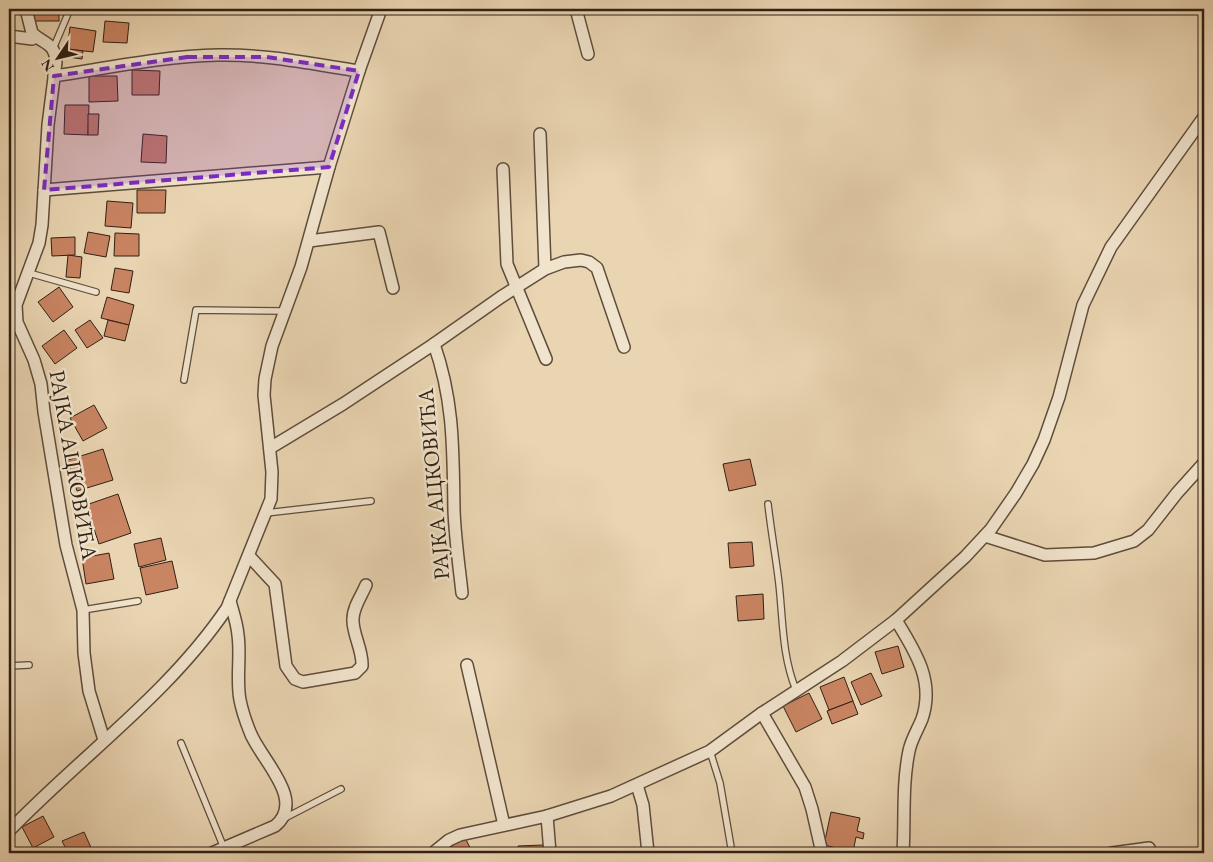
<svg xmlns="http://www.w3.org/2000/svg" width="1213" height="862" font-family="'EB Garamond',serif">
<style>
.building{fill:#c98462;stroke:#302014}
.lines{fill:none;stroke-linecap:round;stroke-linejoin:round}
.lane-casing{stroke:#5e4d3c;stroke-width:8}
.street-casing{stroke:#5e4d3c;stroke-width:14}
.lane{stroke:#f1e4cd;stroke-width:5.5}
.street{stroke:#f1e4cd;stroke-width:11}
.marked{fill:#7b2cbf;fill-opacity:0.2;stroke:#7b2cbf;stroke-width:4;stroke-dasharray:10 6;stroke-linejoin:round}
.labels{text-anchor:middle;stroke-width:5;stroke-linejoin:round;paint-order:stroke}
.street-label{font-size:22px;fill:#302014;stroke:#f1e4cd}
</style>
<rect width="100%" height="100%" fill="#ead5b2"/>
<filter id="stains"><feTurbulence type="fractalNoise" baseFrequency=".004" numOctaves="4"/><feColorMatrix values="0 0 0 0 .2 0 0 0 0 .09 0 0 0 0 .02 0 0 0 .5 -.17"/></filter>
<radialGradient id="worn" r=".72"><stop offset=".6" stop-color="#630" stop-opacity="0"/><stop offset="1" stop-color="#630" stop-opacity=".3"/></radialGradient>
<g class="building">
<rect x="34" y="9" width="25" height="12"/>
<polygon points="105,21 129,23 127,43 103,42"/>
<polygon points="70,27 96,31 93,52 67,49"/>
<polygon points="69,49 83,51 82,59 68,57"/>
<polygon points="132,70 160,71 159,95 132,95"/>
<polygon points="89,76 117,76 118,101 89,102"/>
<polygon points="65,105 89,105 88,135 64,134"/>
<polygon points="88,114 99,114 98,135 88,135"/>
<polygon points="143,134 167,136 166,163 141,162"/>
<polygon points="137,190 166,190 165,213 137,213"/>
<polygon points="107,201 133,203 131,228 105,226"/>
<polygon points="88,232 110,236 106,257 84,253"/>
<polygon points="115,233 139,234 139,256 114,256"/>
<polygon points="75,237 75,255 52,256 51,238"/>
<polygon points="68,255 82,257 80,278 66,277"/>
<polygon points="115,268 133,271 129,293 111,290"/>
<polygon points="59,287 73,307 53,322 38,302"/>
<polygon points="107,297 134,305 129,325 101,318"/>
<polygon points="90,320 103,338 87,348 75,330"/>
<polygon points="108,320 129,325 125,341 104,336"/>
<polygon points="64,330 77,348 55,364 42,346"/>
<polygon points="94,405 107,428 83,441 70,418"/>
<polygon points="103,449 113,480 77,491 68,460"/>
<polygon points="750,459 756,485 729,491 723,464"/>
<polygon points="118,494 131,533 99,544 86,505"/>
<polygon points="161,538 166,560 139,567 134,544"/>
<polygon points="752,542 754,566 730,568 728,543"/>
<polygon points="109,553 114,579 86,584 82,558"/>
<polygon points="172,561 178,588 146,595 140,568"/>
<polygon points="763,594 764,619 738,621 736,596"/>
<polygon points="898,646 904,667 882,674 875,652"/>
<polygon points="871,673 882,696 861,705 851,682"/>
<polygon points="844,677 853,701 829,710 820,687"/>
<polygon points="809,693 822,719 796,732 783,706"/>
<polygon points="853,701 858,714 832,724 827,711"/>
<polygon points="831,812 860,818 857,831 864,833 863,839 856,837 853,852 824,845"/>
<polygon points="43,816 54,837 33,848 22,827"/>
<polygon points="84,832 93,852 68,853 62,841"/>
<polygon points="465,838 473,853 445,853 443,849"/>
<polygon points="543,845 544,853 519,853 518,846"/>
</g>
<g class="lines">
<defs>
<g id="lane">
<polyline points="53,49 70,9"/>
<polyline points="29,273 96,292"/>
<polyline points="184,380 196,310 284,311"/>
<path d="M768,504C771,531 776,558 779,584C783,620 782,656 796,690"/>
<polyline points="266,513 371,501"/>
<polyline points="83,610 138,601"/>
<polyline points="9,666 29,665"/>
<polyline points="181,743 224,848"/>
<polyline points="710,751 720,783 732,853"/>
<polyline points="283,819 341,789"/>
</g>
<g id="street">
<path d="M26,9L32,33C43,44 55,42 56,62L48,125L42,225L39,243L16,305L17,322L34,360L41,384L44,412L66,545L83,610L84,653L89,691L104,740"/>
<polyline points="576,9 588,54"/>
<polyline points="9,36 32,39 36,37"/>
<path d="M54,76C107,68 165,56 218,55C265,54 312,64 359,71"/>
<polyline points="540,134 545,269"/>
<polyline points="503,169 507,264 546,359"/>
<polyline points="44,190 329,167"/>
<polyline points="309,241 379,232 393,288"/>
<path d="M434,344C454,401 453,450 454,510C455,538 459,565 462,593"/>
<polyline points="270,448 343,404 434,344 501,297 545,269 564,262 581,260 589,262 597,268 624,347"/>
<polyline points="985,536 1045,555 1094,553 1134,541 1148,530 1177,493 1204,463"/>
<path d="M249,556L275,584L286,666L295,679L303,682L355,673L362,666C363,650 352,633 353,619C353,607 362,595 366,585"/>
<path d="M896,620C915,651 935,681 922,719C918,729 911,740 909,751C902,784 905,820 903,853"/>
<polyline points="467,665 504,825"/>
<polyline points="762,713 805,787 812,809 822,853"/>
<polyline points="637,785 643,805 648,853"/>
<polyline points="547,816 550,853"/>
<path d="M9,831C80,757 169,694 227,608L271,499L272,472L264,395L265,379L272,346L301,267L329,167L359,71L381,9"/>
<path d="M212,853L275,826C307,800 260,759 250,732C246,722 242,710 240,700C236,679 241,656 238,635C237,623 233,612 230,601"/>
<polyline points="433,853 449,840 460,835 547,816 611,796 710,751 762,713 842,661 896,620 965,557 991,529 1016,493 1033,464 1044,440 1059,397 1083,305 1111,247 1204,117"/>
<polyline points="1112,853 1149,848"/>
</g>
</defs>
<use href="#lane" class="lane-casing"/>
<use href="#street" class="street-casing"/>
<use href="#lane" class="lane"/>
<use href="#street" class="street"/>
</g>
<path class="marked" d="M187,57H267L359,71L329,167L44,190L54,76Z"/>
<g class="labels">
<g class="street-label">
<text transform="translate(74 465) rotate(80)" y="8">РАЈКА АЦКОВИЋА</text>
<text transform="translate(433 484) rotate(-95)" y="8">РАЈКА АЦКОВИЋА</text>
</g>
</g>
<rect width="1213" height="862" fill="none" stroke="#ead5b2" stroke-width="30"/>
<rect x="10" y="10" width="1193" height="842" fill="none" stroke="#302014" stroke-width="2.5"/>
<rect x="15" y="15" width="1183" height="832" fill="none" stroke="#302014"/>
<g transform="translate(58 58) rotate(235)" stroke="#f1e4cd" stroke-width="4" paint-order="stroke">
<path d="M0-4L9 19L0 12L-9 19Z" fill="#302014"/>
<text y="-8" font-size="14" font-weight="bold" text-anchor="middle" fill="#302014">N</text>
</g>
<rect width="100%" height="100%" filter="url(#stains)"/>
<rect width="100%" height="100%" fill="url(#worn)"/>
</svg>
